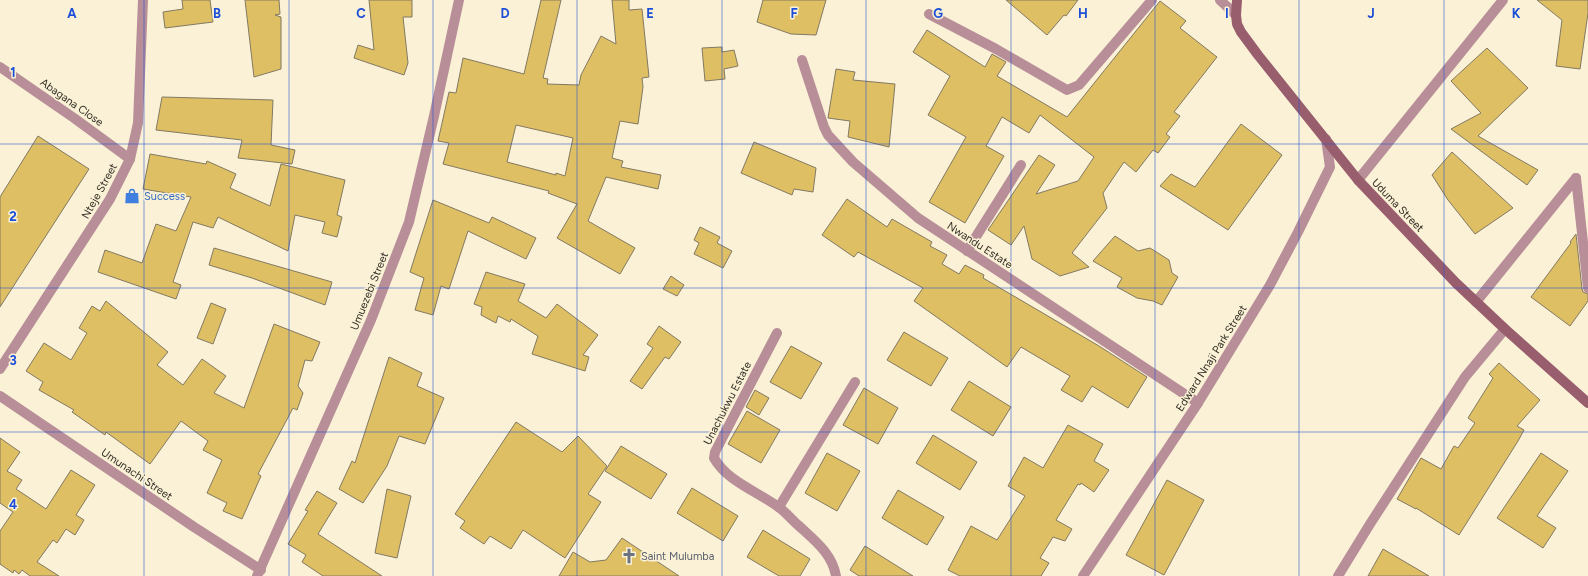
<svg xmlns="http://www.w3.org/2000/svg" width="1588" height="576" font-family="Figtree,sans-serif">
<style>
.building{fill:#dfbf64;stroke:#827962;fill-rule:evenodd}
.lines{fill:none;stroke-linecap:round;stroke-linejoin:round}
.street{stroke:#b88e98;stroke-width:10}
.secondary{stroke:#995e6e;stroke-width:10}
.grid{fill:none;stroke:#1d4ed8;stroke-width:1;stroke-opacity:0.55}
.labels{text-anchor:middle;stroke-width:3;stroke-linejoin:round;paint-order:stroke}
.street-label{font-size:11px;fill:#302d23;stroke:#faf1d6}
.shop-label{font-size:11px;fill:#366cbe;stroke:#faf1d6;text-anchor:start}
.worship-label{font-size:11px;fill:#5b616d;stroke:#faf1d6;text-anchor:start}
.grid-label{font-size:13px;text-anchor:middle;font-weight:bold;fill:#1d4ed8;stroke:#faf1d6;stroke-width:3;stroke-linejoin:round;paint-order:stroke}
</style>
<rect width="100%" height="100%" fill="#faf1d6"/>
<g class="building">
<polygon points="182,0 210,0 213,22 165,28 163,12 183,9"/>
<polygon points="245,0 279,0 280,14 275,15 281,17 281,69 254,77"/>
<polygon points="369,0 412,0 412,17 403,17 408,63 404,75 354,58 358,45 374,50"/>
<path d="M541,0H561L543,78L548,79L547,84L579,85L581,75L601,36L616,44L612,0H629V10L642,9L649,77L642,78L643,87L638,124L620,121L612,158L623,161L621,167L661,175L658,189L606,177L588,221L635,248L620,274L557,238L577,204L548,193L549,191L443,164L449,143L438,141L449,92L456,93L463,58L524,74ZM516,125L573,138L565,176L556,173V175L507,162Z"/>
<polygon points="763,0 826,0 816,35 791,34 757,22"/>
<polygon points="1006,0 1078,0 1066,16 1064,15 1047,35"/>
<polygon points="1537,0 1588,0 1588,13 1580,69 1556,66 1562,20"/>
<polygon points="1160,1 1186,21 1180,28 1217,57 1174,112 1180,116 1166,134 1170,137 1158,153 1153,150 1136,172 1124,162 1103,193 1107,208 1072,253 1089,267 1060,276 1032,259 1024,226 1011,245 988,230 1039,155 1055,165 1036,194 1078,181 1094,157 1040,115 1029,133 1002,117 986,146 1004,156 965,223 929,202 966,137 928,115 950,76 913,52 927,30 985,67 992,54 1006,62 997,76 1067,117"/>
<polygon points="722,47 722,52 734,50 738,66 724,69 725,79 705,81 702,48"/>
<polygon points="1487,48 1528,88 1478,136 1538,170 1527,185 1451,129 1481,113 1451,81"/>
<polygon points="836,69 855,72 853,80 895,84 889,147 848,137 850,121 828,118"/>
<polygon points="162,97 273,100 271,145 295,150 292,164 238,158 242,140 156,130"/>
<polygon points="1241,124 1282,155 1228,230 1160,186 1171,174 1195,187"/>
<polygon points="38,136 89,169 0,307 0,197"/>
<polygon points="754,142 816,168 813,192 794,189 792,195 741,173"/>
<polygon points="1452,152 1513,208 1475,234 1448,200 1432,175"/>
<polygon points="150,154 206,164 207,161 236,174 230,188 270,206 281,164 345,180 337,215 342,217 337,237 322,233 325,222 295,215 288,251 218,217 213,228 193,222 173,282 181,285 176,299 98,272 105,250 142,263 156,224 176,231 191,197 143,189"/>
<polygon points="847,199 887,227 892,219 932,242 930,246 947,255 942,264 959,274 965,265 984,275 983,278 1099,346 1147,377 1128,408 1092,386 1082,402 1061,390 1070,376 1021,347 1007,367 914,301 923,288 858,252 854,257 822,235"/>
<polygon points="433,200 489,223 492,217 536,238 526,259 468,231 449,289 441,286 433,315 415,310 424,278 410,272"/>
<polygon points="700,227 720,237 717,243 732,251 723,268 694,254 699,243 694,240"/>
<polygon points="1576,234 1582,289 1583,292 1588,294 1588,301 1570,326 1531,297 1571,243 1570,242"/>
<polygon points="1115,236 1138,251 1150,248 1169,260 1172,273 1178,277 1162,305 1153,301 1137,298 1117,287 1122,278 1093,261"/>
<polygon points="214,248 332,282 325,305 252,278 209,265"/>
<polygon points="486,272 525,284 518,301 546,318 557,304 598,335 583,355 589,357 585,371 532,354 538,336 511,319 510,322 498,316 496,323 481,315 482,307 474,304"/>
<polygon points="671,276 684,285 677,296 663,289"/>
<polygon points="106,301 168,352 157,365 183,385 202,359 226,376 214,393 244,408 274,324 320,342 312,361 305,360 298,386 303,393 297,410 293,408 258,474 261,476 242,519 223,511 227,503 207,493 222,460 203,450 208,441 181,421 150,464 106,432 105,435 72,412 74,410 39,390 43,382 26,371 44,343 71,360 87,333 79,328 92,306 100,311"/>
<polygon points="211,303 226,309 213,344 197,338"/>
<polygon points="659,326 681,342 669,359 665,357 642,389 630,381 653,348 647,344"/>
<polygon points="904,332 948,358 931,386 887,360"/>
<polygon points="791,346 822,363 801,399 770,382"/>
<polygon points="389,357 422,373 417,386 444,398 425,444 399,436 387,466 363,503 339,489 352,461 355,463"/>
<polygon points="1499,363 1540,400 1517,426 1524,430 1518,441 1459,535 1416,508 1416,509 1397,499 1421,458 1441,469 1454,446 1458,448 1475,423 1468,418 1493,378 1489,374"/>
<polygon points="969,381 1011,407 993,436 951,410"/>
<polygon points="864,388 898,408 878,444 843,425"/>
<polygon points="755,390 769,398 759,415 746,407"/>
<polygon points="747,411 780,430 761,463 728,444"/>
<polygon points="516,422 562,452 578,436 607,466 588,494 601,502 565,558 523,530 511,549 490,536 484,544 460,528 465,521 455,514"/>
<polygon points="1068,425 1103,444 1094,461 1109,470 1094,492 1081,483 1080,485 1078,484 1056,520 1072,529 1065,541 1053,537 1040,558 1049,563 1041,576 960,576 948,570 971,526 997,540 1025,496 1008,486 1024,457 1043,468"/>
<polygon points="933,435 977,462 960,490 916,463"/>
<polygon points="0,438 20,452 7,471 22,480 16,489 46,509 71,470 95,485 76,515 84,520 75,535 66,529 57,543 53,540 37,562 59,576 30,576 22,570 19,574 14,570 13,573 0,564 0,531 13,512 0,503"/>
<polygon points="621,446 667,474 651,499 605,471"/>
<polygon points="827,453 860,471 837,511 805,493"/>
<polygon points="1541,453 1568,471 1537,516 1556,528 1543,548 1497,518"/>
<polygon points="1167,480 1204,500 1164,575 1126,555"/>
<polygon points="692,488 738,516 723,541 677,513"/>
<polygon points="387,489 411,496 397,558 375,553"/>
<polygon points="898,490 944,517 927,545 882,518"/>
<polygon points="317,491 337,503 318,534 382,576 323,576 302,562 306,555 288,544 308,511 305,510"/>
<polygon points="763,530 810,559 800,576 779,576 747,557"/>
<polygon points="622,538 679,576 559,576 573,552 590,562 606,560"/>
<polygon points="865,546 913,576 859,576 850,570"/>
<polygon points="1383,549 1429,576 1368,576"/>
</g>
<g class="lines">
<g class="street">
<polyline points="1220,0 1236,15"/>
<polyline points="929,14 996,49 1067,90 1079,85 1152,0"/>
<polyline points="802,60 824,127 828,135 853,162 918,218 1198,403"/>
<polyline points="0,67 74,118 130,159"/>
<polyline points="1576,178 1588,288"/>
<polyline points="1358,180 1503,0"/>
<polyline points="967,251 1021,165"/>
<polyline points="1476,302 1576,178"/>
<path d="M777,333L715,452L714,458C727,481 756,491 777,506C785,511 791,519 798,525C814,540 832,553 836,576"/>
<polyline points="0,369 110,199 130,159 138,123 143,0"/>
<polyline points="0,396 194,527 261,570"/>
<polyline points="779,507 855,382"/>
<polyline points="257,576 371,320 409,222 434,116 459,0"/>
<polyline points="1083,576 1198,403 1270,285 1298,232 1330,167 1326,139"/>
<polyline points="1338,576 1370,524 1465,377 1505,329"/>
</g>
<polyline class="secondary" points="1237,0 1236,15 1237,24 1241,32 1258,55 1358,180 1456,283 1505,329 1588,403"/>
</g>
<path class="grid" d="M144,0V576M289,0V576M433,0V576M577,0V576M722,0V576M866,0V576M1011,0V576M1155,0V576M1299,0V576M1444,0V576M0,144H1588M0,288H1588M0,432H1588"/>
<defs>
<symbol id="shop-bare" viewBox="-9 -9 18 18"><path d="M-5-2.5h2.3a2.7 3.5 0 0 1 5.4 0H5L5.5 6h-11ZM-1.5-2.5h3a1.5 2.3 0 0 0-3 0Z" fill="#3f7fe0" stroke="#faf1d6" stroke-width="2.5" paint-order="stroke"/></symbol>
<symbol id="church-bare" viewBox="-9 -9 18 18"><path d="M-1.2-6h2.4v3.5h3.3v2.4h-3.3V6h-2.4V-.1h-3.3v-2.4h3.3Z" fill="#6b7280" stroke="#faf1d6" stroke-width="2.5" paint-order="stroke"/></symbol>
</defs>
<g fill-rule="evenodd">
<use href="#shop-bare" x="121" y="185" width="22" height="22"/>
<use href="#church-bare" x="618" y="545" width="22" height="22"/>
</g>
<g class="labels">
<g class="street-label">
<text transform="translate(72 102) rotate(35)" y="4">Abagana Close</text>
<text transform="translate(99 191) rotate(-61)" y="4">Nteje Street</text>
<text transform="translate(1398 205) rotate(46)" y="4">Uduma Street</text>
<text transform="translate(980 245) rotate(33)" y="4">Nwandu Estate</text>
<text transform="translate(369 291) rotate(-68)" y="4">Umuezebi Street</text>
<text transform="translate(1211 358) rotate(-58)" y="4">Edward Nnaji Park Street</text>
<text transform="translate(727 403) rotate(-63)" y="4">Unachukwu Estate</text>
<text transform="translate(137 474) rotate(34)" y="4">Umunachi Street</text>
</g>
<g class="shop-label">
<text x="144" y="200">Success</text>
</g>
<g class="worship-label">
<text x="641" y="560">Saint Mulumba</text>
</g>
</g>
<g class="grid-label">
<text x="72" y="18">A</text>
<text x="217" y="18">B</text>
<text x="361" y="18">C</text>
<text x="505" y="18">D</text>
<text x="650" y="18">E</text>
<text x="794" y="18">F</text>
<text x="938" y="18">G</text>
<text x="1083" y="18">H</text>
<text x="1227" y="18">I</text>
<text x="1371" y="18">J</text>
<text x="1516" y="18">K</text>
<text x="13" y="77">1</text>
<text x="13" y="221">2</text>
<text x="13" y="365">3</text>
<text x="13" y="509">4</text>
</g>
</svg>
